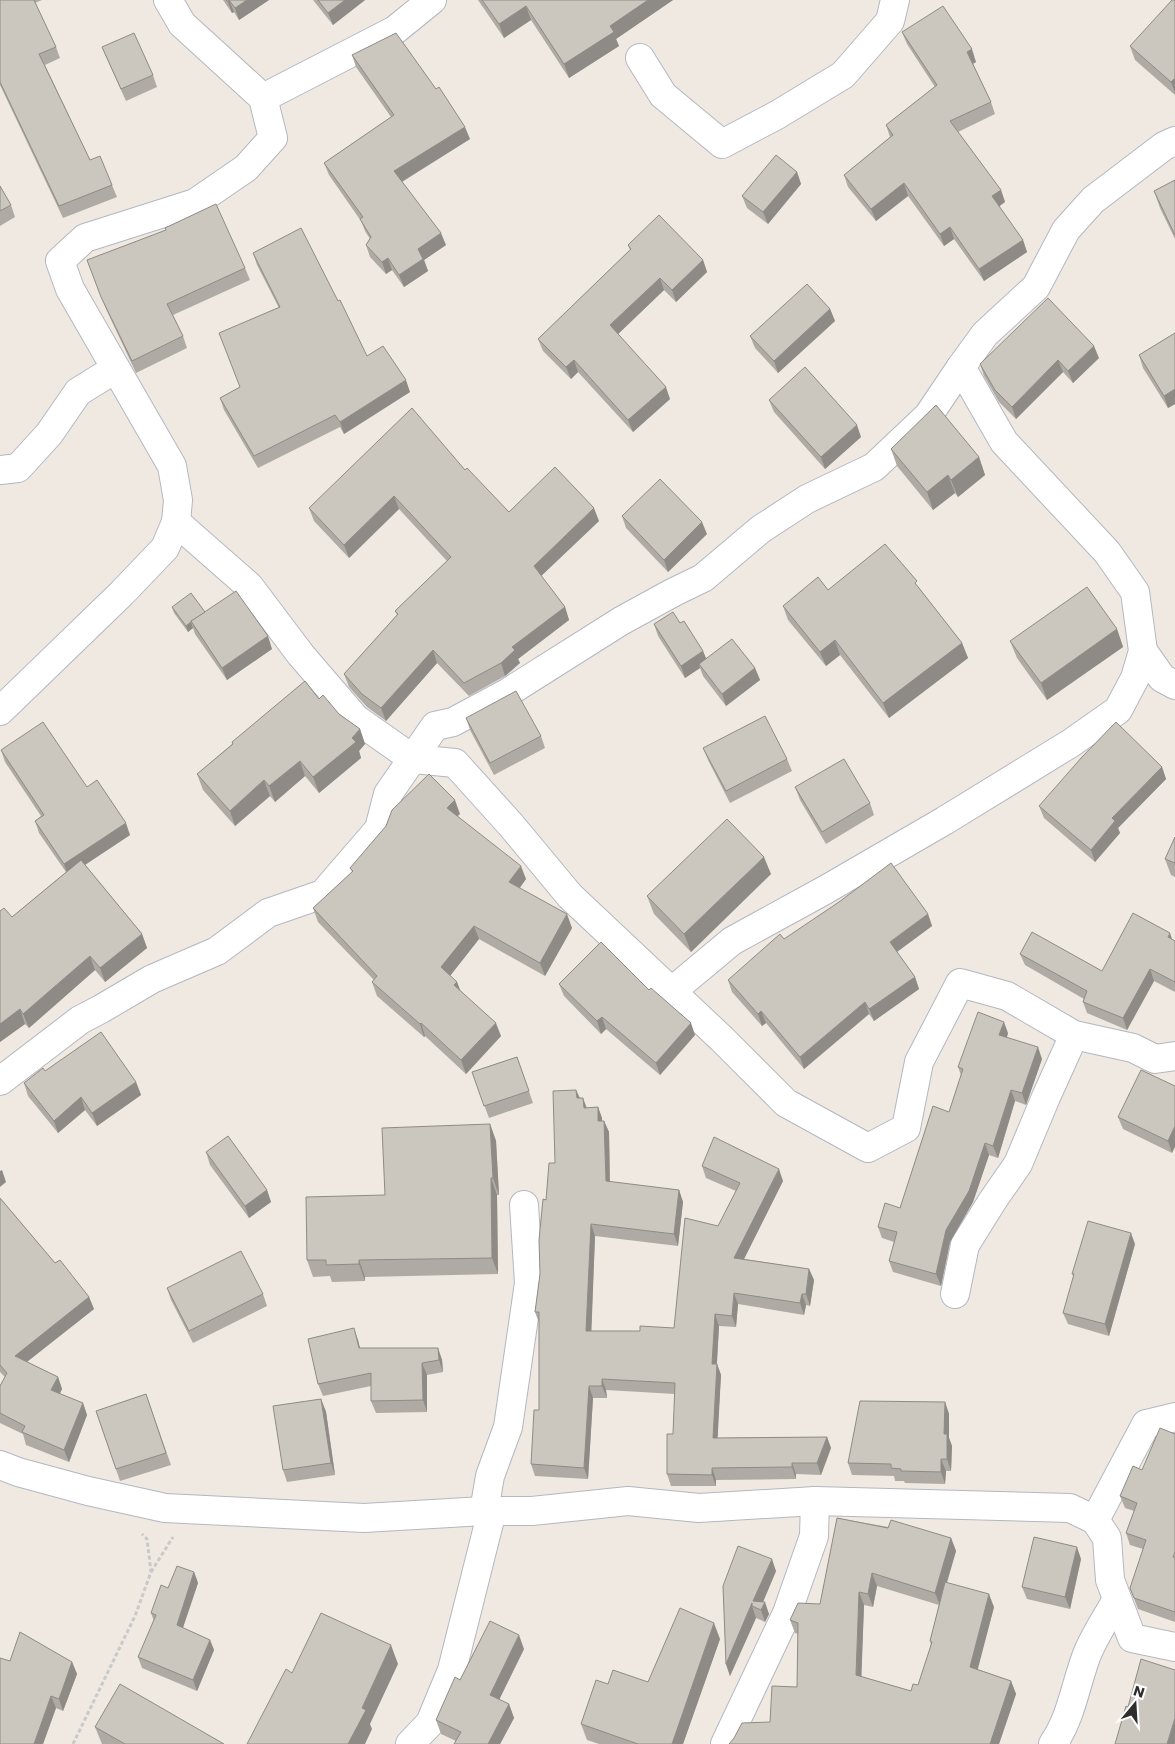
<svg xmlns="http://www.w3.org/2000/svg" width="1175" height="1744" font-family="Poppins,sans-serif">
<style>
.lines{fill:none;stroke-linecap:round;stroke-linejoin:round}
.street-casing{stroke:#b4b7c1;stroke-width:30}
.path{stroke:#c9c9c9;stroke-width:3;stroke-dasharray:4 2.5;stroke-linecap:butt}
.street{stroke:#fff;stroke-width:28}
.wall{fill:#afaba4;fill-rule:evenodd}
.shaded-wall{fill:#8e8b86}
.building{fill:#cbc7bf;stroke:#8e8b86}
</style>
<rect width="100%" height="100%" fill="#efe9e1"/>
<g class="lines">
<defs>
<g id="street">
<polyline points="640,58 663,95 722,144 777,115 843,75 890,21 895,0"/>
<polyline points="263,98 395,30 432,0"/>
<polyline points="0,470 18,468 49,434 78,392 115,369"/>
<polyline points="176,522 249,586 301,655 356,719 413,759 455,763 511,825 570,896 722,1039 786,1103 868,1148 906,1128 919,1062 960,983 1007,996 1074,1035 1133,1048 1155,1059 1175,1056"/>
<polyline points="1143,651 1162,678 1175,685"/>
<polyline points="0,711 122,593 165,548 176,522 178,500 172,466 70,289 60,261 85,238 195,203 246,168 273,138 263,98 182,24 168,0"/>
<polyline points="672,991 732,941 825,890 944,821 1071,743 1118,710 1135,678 1143,651 1135,592 1107,552 1004,442 961,367"/>
<polyline points="0,1081 80,1020 101,1009 152,979 217,951 268,913 323,894 379,829 388,794 435,726 453,722 507,693 621,621 674,592 703,578 761,529 807,499 874,467 928,416 961,367 985,334 1036,287 1066,230 1093,200 1164,146 1175,141"/>
<polyline points="955,1294 965,1245 993,1200 1018,1164 1046,1097 1074,1035"/>
<polyline points="0,1465 18,1472 88,1491 165,1508 364,1518 484,1511 532,1511 628,1501 699,1508 815,1501 1070,1508 1095,1520 1107,1538 1110,1580 1132,1638 1175,1647"/>
<polyline points="484,1511 490,1476 508,1427 529,1283 524,1205"/>
<polyline points="1095,1520 1146,1424 1175,1417"/>
<polyline points="410,1744 430,1723 452,1670 492,1511"/>
<polyline points="725,1744 787,1613 814,1536 815,1501"/>
<path d="M1053,1744C1071,1718 1075,1687 1086,1657C1093,1637 1107,1618 1117,1599"/>
</g>
</defs>
<use href="#street" class="street-casing"/>
<g class="path">
<polyline points="151,1572 173,1537"/>
<polyline points="73,1744 135,1616 151,1572 147,1539 142,1534"/>
</g>
<use href="#street" class="street"/>
</g>
<g class="wall">
<polygon points="0,0 42,0 35,3 56,47 60,58 45,65 90,160 112,185 117,197 63,218 0,85"/>
<polygon points="223,0 269,0 239,20 234,12 232,13"/>
<polygon points="313,0 365,0 333,25"/>
<polygon points="478,0 673,0 616,39 619,46 569,78 531,20 504,38"/>
<polygon points="1175,0 1175,95 1135,60 1130,46"/>
<polygon points="902,32 976,62 973,64 991,102 995,114 958,132 1001,190 1005,202 999,206 1023,240 1027,252 984,281 954,239 944,246 908,196 876,221 848,187 844,175 890,137 886,125 935,87 907,44"/>
<polygon points="102,47 153,75 157,87 126,101 107,59"/>
<polygon points="352,55 470,139 402,182 446,245 424,260 428,271 404,287 392,270 386,274 370,257 366,245 370,239 365,231 361,221 329,175 324,163 391,117 356,67"/>
<polygon points="797,172 801,184 768,224 747,208 742,196"/>
<polygon points="1175,180 1175,239 1160,208 1154,191"/>
<polygon points="0,186 11,205 15,217 0,226"/>
<polygon points="628,245 703,260 707,272 676,302 664,290 618,334 670,399 633,432 578,372 571,379 543,351 538,339 630,250"/>
<polygon points="253,253 367,356 410,392 344,434 340,427 258,468 224,410 220,398 240,387 279,308 257,265"/>
<polygon points="87,260 245,268 250,280 173,315 183,336 187,348 136,373 106,309"/>
<polygon points="830,309 835,321 778,373 755,348 750,336"/>
<polygon points="1175,333 1175,404 1168,408 1143,368 1139,355"/>
<polygon points="1099,358 1073,383 1063,372 1016,419 999,402 984,376 980,364"/>
<polygon points="769,400 861,437 825,469 774,412"/>
<polygon points="891,449 979,457 985,475 958,497 955,493 933,510 897,466"/>
<polygon points="465,470 509,512 599,521 541,576 565,607 569,620 518,659 520,663 505,676 469,696 437,663 386,721 367,707 349,687 344,674 397,615 395,611 447,561 399,509 349,558 314,521 309,508"/>
<polygon points="622,516 707,534 668,572 626,528"/>
<polygon points="919,588 962,643 968,658 889,718 840,655 826,666 788,620 783,606 828,590"/>
<polygon points="172,607 205,612 272,649 227,680 195,634 193,628 188,632 174,613"/>
<polygon points="680,623 703,651 706,659 755,668 760,680 726,706 703,676 700,668 685,678 658,636 654,624"/>
<polygon points="1117,629 1123,647 1047,700 1017,658 1010,641"/>
<polygon points="319,699 360,729 365,744 359,751 361,758 319,793 305,776 275,802 270,796 235,826 203,790 197,774 232,744 232,742"/>
<polygon points="466,718 541,736 545,748 494,775 470,730"/>
<polygon points="703,748 787,759 792,771 730,803 708,760"/>
<polygon points="1,750 87,787 130,835 85,865 142,934 147,948 105,982 95,970 29,1028 25,1024 0,1042 12,917 66,872 39,833 35,821 41,816 5,762"/>
<polygon points="1162,767 1166,779 1118,828 1120,833 1095,862 1044,818 1039,806"/>
<polygon points="795,787 870,803 874,815 826,844 800,800"/>
<polygon points="460,814 457,816 526,879 520,888 572,928 545,976 479,939 450,976 457,982 460,990 501,1036 466,1074 425,1036 424,1037 377,996 372,982 374,980 318,922 313,908 352,872 350,868"/>
<polygon points="1175,837 1175,877 1171,875 1165,859"/>
<polygon points="771,874 691,952 654,914 647,896"/>
<polygon points="928,914 932,926 897,952 915,977 919,989 874,1021 869,1014 804,1069 766,1023 762,1026 732,992 728,980 784,939"/>
<polygon points="1172,940 1175,941 1175,992 1154,981 1127,1030 1087,1013 1083,1002 1084,999 1025,965 1020,954 1102,971"/>
<polygon points="559,984 649,990 695,1035 660,1075 606,1029 601,1034 564,996"/>
<polygon points="1008,1033 1007,1037 1042,1059 1026,1105 1015,1101 998,1158 989,1155 973,1202 950,1242 941,1286 893,1272 889,1261 894,1242 882,1238 878,1227 900,1208 949,1112 961,1075 958,1067"/>
<polygon points="517,1057 533,1103 489,1118 472,1072"/>
<polygon points="45,1071 136,1082 141,1095 97,1126 85,1110 58,1133 28,1096 24,1083"/>
<polygon points="1175,1086 1172,1153 1123,1129 1118,1117"/>
<polygon points="576,1090 580,1098 583,1098 587,1108 598,1107 602,1118 602,1121 604,1121 609,1132 610,1182 679,1190 683,1202 678,1246 595,1236 591,1331 640,1331 674,1328 718,1226 736,1191 706,1178 702,1166 783,1181 744,1259 809,1269 814,1280 810,1306 806,1305 804,1315 738,1304 736,1327 719,1326 717,1364 721,1375 717,1438 827,1437 831,1448 821,1475 796,1474 796,1479 716,1480 716,1486 671,1486 667,1474 673,1434 675,1394 606,1390 607,1398 593,1398 588,1479 535,1476 531,1464 539,1410 539,1323 535,1312 540,1274 546,1200 555,1163"/>
<polygon points="490,1124 496,1141 499,1195 497,1195 498,1274 365,1277 365,1281 332,1282 330,1276 313,1277 307,1260 385,1195"/>
<polygon points="206,1152 267,1190 271,1202 249,1218 210,1165"/>
<polygon points="0,1198 55,1263 89,1297 94,1309 27,1362 58,1377 62,1389 60,1394 83,1403 87,1415 69,1462 26,1445 23,1434 0,1423 0,1386 5,1377 0,1372"/>
<polygon points="1135,1244 1109,1336 1068,1324 1063,1313 1074,1277 1072,1274"/>
<polygon points="167,1288 263,1294 267,1306 193,1343 171,1300"/>
<polygon points="358,1340 360,1348 438,1348 442,1360 443,1372 427,1375 427,1412 376,1413 371,1401 371,1386 323,1396 318,1384"/>
<polygon points="146,1394 171,1465 120,1481 96,1411"/>
<polygon points="321,1399 326,1412 335,1475 287,1482 283,1470"/>
<polygon points="945,1402 949,1414 949,1438 952,1446 951,1471 946,1471 945,1484 905,1483 904,1481 895,1481 894,1476 852,1475 848,1463"/>
<polygon points="1175,1434 1175,1622 1138,1609 1130,1588 1143,1549 1130,1545 1126,1533 1134,1511 1125,1508 1120,1496 1142,1470"/>
<path d="M837,1518L951,1538L956,1551L947,1583L994,1607L977,1669L1011,1681L1016,1694L999,1744H729L770,1722L797,1687L798,1634L795,1633L790,1620L820,1604ZM877,1586L939,1605L930,1641L931,1645L918,1685L911,1691L861,1677L864,1605L873,1607Z"/>
<polygon points="1081,1559 1070,1609 1027,1599 1022,1587"/>
<polygon points="776,1571 763,1602 769,1614 765,1622 756,1618 730,1676 726,1664 723,1586"/>
<polygon points="194,1572 198,1583 183,1628 210,1640 214,1650 197,1691 142,1668 138,1657 154,1621 151,1613 168,1588"/>
<polygon points="720,1639 683,1744 599,1744 587,1740 581,1724 608,1684 648,1682"/>
<polygon points="524,1649 499,1700 509,1704 514,1718 500,1744 454,1744 456,1741 441,1734 436,1720 460,1680"/>
<polygon points="10,1661 72,1662 77,1674 63,1711 56,1708 43,1744 0,1744"/>
<polygon points="95,1727 224,1744 102,1744"/>
</g>
<g class="shaded-wall">
<polygon points="229,0 234,12 232,13 228,2"/>
<polygon points="247,0 269,0 239,20 235,8"/>
<polygon points="345,0 365,0 333,25 328,13"/>
<polygon points="648,0 673,0 616,39 619,46 569,78 564,64 610,26"/>
<polygon points="526,6 531,20 504,38 499,24"/>
<polygon points="972,49 976,62 972,64 967,52"/>
<polygon points="1175,78 1175,93 1171,82"/>
<polygon points="465,127 470,139 398,184 394,171"/>
<polygon points="797,172 801,184 768,224 763,212"/>
<polygon points="904,183 908,196 876,221 871,209"/>
<polygon points="1001,190 1005,202 997,208 992,196"/>
<polygon points="950,227 954,239 944,246 940,234"/>
<polygon points="441,233 446,245 424,260 428,271 404,287 399,275 418,249"/>
<polygon points="1023,240 1027,252 984,281 979,269"/>
<polygon points="388,258 392,270 386,274 382,262"/>
<polygon points="703,260 707,272 676,302 672,290"/>
<polygon points="660,278 664,290 615,337 610,325"/>
<polygon points="830,309 835,321 778,373 774,361"/>
<polygon points="1094,346 1099,358 1073,383 1068,371"/>
<polygon points="574,360 578,372 571,379 566,367"/>
<polygon points="1058,360 1063,372 1016,419 1012,407"/>
<polygon points="406,380 410,392 344,434 340,422"/>
<polygon points="666,387 670,399 633,432 628,420"/>
<polygon points="1175,389 1175,404 1168,408 1164,396"/>
<polygon points="857,425 861,437 825,469 821,457"/>
<polygon points="979,457 985,475 958,497 951,480"/>
<polygon points="948,475 955,493 933,510 927,492"/>
<polygon points="394,496 399,509 349,558 344,545"/>
<polygon points="594,508 599,521 538,579 534,566"/>
<polygon points="702,522 707,534 668,572 664,560"/>
<polygon points="565,607 569,620 518,659 520,663 505,676 501,663 512,647"/>
<polygon points="191,622 193,628 188,632 186,626"/>
<polygon points="1117,629 1123,647 1047,700 1041,683"/>
<polygon points="268,636 272,649 227,680 222,668"/>
<polygon points="835,640 840,655 826,666 820,652"/>
<polygon points="962,643 968,658 889,718 883,703"/>
<polygon points="433,650 437,663 386,721 381,708"/>
<polygon points="703,651 708,663 699,664 700,668 685,678 681,666"/>
<polygon points="755,668 760,680 726,706 722,694"/>
<polygon points="360,729 365,744 359,751 361,758 319,793 313,777"/>
<polygon points="300,761 305,776 275,802 269,786"/>
<polygon points="1162,767 1166,779 1118,828 1120,833 1095,862 1091,850 1112,818"/>
<polygon points="264,780 270,796 235,826 230,811"/>
<polygon points="455,800 460,814 452,821 447,808"/>
<polygon points="126,823 130,835 68,876 64,864"/>
<polygon points="764,857 771,874 691,952 684,934"/>
<polygon points="521,866 526,879 514,895 509,882"/>
<polygon points="567,914 572,928 545,976 540,963"/>
<polygon points="928,914 932,926 894,954 890,942"/>
<polygon points="474,926 479,939 446,981 441,967"/>
<polygon points="1170,933 1174,945 1168,937"/>
<polygon points="142,934 147,948 105,982 100,968"/>
<polygon points="90,956 95,970 29,1028 23,1014"/>
<polygon points="1150,969 1154,981 1127,1030 1123,1018"/>
<polygon points="915,977 919,989 874,1021 869,1009"/>
<polygon points="457,982 462,995 454,985"/>
<polygon points="865,1002 869,1014 804,1069 800,1057"/>
<polygon points="20,1009 25,1024 0,1042 0,1024"/>
<polygon points="761,1011 766,1023 762,1026 758,1014"/>
<polygon points="602,1017 606,1029 601,1034 597,1021"/>
<polygon points="1004,1022 1008,1033 1004,1047 999,1035"/>
<polygon points="421,1023 425,1036 424,1037 420,1024"/>
<polygon points="496,1023 501,1036 466,1074 461,1060"/>
<polygon points="691,1023 695,1035 660,1075 656,1063"/>
<polygon points="1038,1047 1042,1059 1026,1105 1022,1093"/>
<polygon points="136,1082 141,1095 97,1126 92,1113"/>
<polygon points="576,1090 581,1101 577,1098"/>
<polygon points="1011,1090 1015,1101 998,1158 993,1146"/>
<polygon points="81,1097 85,1110 58,1133 54,1121"/>
<polygon points="583,1098 587,1110 584,1108"/>
<polygon points="598,1107 602,1118 602,1132 598,1121"/>
<polygon points="604,1121 609,1132 610,1193 606,1181"/>
<polygon points="490,1124 496,1141 499,1195 493,1178"/>
<polygon points="1175,1126 1175,1147 1172,1153 1168,1141"/>
<polygon points="985,1143 989,1155 973,1202 950,1242 941,1286 936,1274 946,1230"/>
<polygon points="779,1169 783,1181 739,1269 734,1258"/>
<polygon points="2,1170 6,1182 0,1187 0,1171"/>
<polygon points="491,1178 497,1195 498,1274 492,1258"/>
<polygon points="267,1190 271,1202 249,1218 245,1206"/>
<polygon points="679,1190 683,1202 678,1246 674,1234"/>
<polygon points="591,1224 595,1236 591,1342 586,1331"/>
<polygon points="1131,1233 1135,1244 1109,1336 1105,1324"/>
<polygon points="359,1260 365,1277 365,1281 359,1264"/>
<polygon points="809,1269 814,1280 810,1306 806,1294"/>
<polygon points="734,1293 738,1304 736,1327 732,1316"/>
<polygon points="802,1294 806,1305 804,1315 800,1303"/>
<polygon points="89,1297 94,1309 19,1368 15,1356"/>
<polygon points="715,1314 719,1326 716,1375 712,1364"/>
<polygon points="354,1328 358,1340 363,1361 359,1348"/>
<polygon points="438,1348 442,1360 443,1372 439,1360"/>
<polygon points="422,1363 427,1375 427,1412 423,1400"/>
<polygon points="717,1364 721,1375 717,1450 713,1438"/>
<polygon points="58,1377 62,1389 55,1402 51,1390"/>
<polygon points="602,1379 606,1390 607,1398 602,1386"/>
<polygon points="589,1386 593,1398 588,1479 584,1468"/>
<polygon points="321,1399 326,1412 335,1475 331,1463"/>
<polygon points="945,1402 949,1414 949,1438 952,1446 951,1471 947,1459 944,1434"/>
<polygon points="83,1403 87,1415 69,1462 64,1450"/>
<polygon points="827,1437 831,1448 821,1475 817,1463"/>
<polygon points="941,1459 946,1471 945,1484 941,1472"/>
<polygon points="792,1463 796,1474 796,1479 792,1467"/>
<polygon points="712,1468 716,1480 716,1486 712,1475"/>
<polygon points="951,1538 956,1551 940,1605 935,1593"/>
<polygon points="1077,1547 1081,1559 1070,1609 1065,1597"/>
<polygon points="772,1559 776,1571 760,1609 753,1601"/>
<polygon points="194,1572 198,1583 180,1636 177,1625"/>
<polygon points="872,1573 877,1586 873,1607 868,1594"/>
<polygon points="859,1592 864,1605 861,1688 856,1675"/>
<polygon points="989,1594 994,1607 975,1680 970,1667"/>
<polygon points="765,1602 769,1614 765,1622 761,1610"/>
<polygon points="752,1603 752,1606 756,1618 730,1676 726,1664"/>
<polygon points="714,1623 720,1639 683,1744 672,1744"/>
<polygon points="519,1635 524,1649 495,1708 490,1695"/>
<polygon points="210,1640 214,1650 197,1691 193,1680"/>
<polygon points="391,1645 398,1664 370,1724 372,1729 365,1744 348,1744 362,1708"/>
<polygon points="72,1662 77,1674 63,1711 59,1699"/>
<polygon points="1011,1681 1016,1694 999,1744 990,1744"/>
<polygon points="51,1696 56,1708 43,1744 34,1744"/>
<polygon points="509,1704 514,1718 500,1744 488,1744"/>
<polygon points="1175,1718 1175,1744 1167,1744"/>
</g>
<g class="building">
<polygon points="0,0 34,0 56,47 39,54 90,160 100,156 112,185 59,206 0,82"/>
<polygon points="226,0 247,0 235,8 229,0 228,2"/>
<polygon points="318,0 345,0 328,13"/>
<polygon points="482,0 648,0 610,26 614,32 564,64 526,6 499,24"/>
<polygon points="1172,0 1175,0 1175,78 1171,82 1130,46"/>
<polygon points="943,6 972,49 967,52 991,102 950,121 1001,190 992,196 1023,240 979,269 950,227 940,234 904,183 871,209 844,175 893,135 886,125 937,85 902,32"/>
<polygon points="134,33 153,75 121,89 102,47"/>
<polygon points="396,33 436,89 439,87 465,127 394,171 441,233 418,249 423,259 399,275 388,258 382,262 366,245 371,237 360,219 363,217 324,163 394,115 352,55"/>
<polygon points="776,155 797,172 763,212 742,196"/>
<polygon points="1175,180 1175,235 1154,191"/>
<polygon points="0,186 11,205 0,211"/>
<polygon points="216,204 245,268 167,304 183,336 132,361 101,297 87,260 166,230 165,228"/>
<polygon points="659,215 703,260 672,290 660,278 610,325 666,387 628,420 574,360 566,367 538,339 631,249 628,245"/>
<polygon points="301,228 338,301 340,300 367,356 383,346 406,380 340,422 335,415 254,456 220,398 240,387 219,333 280,307 253,253"/>
<polygon points="807,284 830,309 774,361 750,336"/>
<polygon points="1048,298 1094,346 1068,371 1058,360 1012,407 995,390 980,364"/>
<polygon points="1175,333 1175,389 1164,396 1139,355"/>
<polygon points="805,367 857,425 821,457 769,400"/>
<polygon points="936,405 979,457 951,480 948,475 927,492 891,449"/>
<polygon points="412,408 465,470 467,468 509,512 555,467 594,508 534,566 565,607 512,647 515,650 501,663 464,683 433,650 381,708 362,694 344,674 398,614 395,611 451,557 394,496 344,545 309,508"/>
<polygon points="660,479 702,522 664,560 622,516"/>
<polygon points="885,544 917,581 915,583 962,643 883,703 835,640 820,652 783,606 818,577 828,590"/>
<polygon points="1087,587 1117,629 1041,683 1010,641"/>
<polygon points="236,591 268,636 222,668 191,621"/>
<polygon points="191,593 205,612 191,621 191,622 186,626 172,607"/>
<polygon points="673,612 680,623 684,621 703,651 681,666 654,624"/>
<polygon points="732,639 755,668 722,694 699,664"/>
<polygon points="305,681 319,699 323,695 339,714 360,729 352,738 356,742 313,777 300,761 269,786 264,780 230,811 197,774 233,744 232,742"/>
<polygon points="516,691 541,736 490,763 466,718"/>
<polygon points="765,716 787,759 726,791 703,748"/>
<polygon points="43,722 87,787 97,780 126,823 64,864 35,821 44,815 1,750"/>
<polygon points="1116,722 1162,767 1112,818 1115,821 1091,850 1039,806 1082,757"/>
<polygon points="844,759 870,803 822,832 795,787"/>
<polygon points="429,774 455,800 447,808 521,866 509,882 567,914 540,963 474,926 441,967 457,982 454,985 496,1023 461,1060 421,1023 420,1024 372,982 377,976 313,908 353,871 350,868 386,826 392,810"/>
<polygon points="727,819 764,857 684,934 647,896"/>
<polygon points="1175,837 1175,863 1165,859"/>
<polygon points="81,860 142,934 100,968 90,956 23,1014 20,1009 0,1024 0,911 4,908 12,917"/>
<polygon points="891,863 928,914 890,942 915,977 869,1009 865,1002 800,1057 761,1011 758,1014 728,980 780,934 784,939 839,902"/>
<polygon points="1133,913 1170,933 1168,937 1175,941 1175,982 1150,969 1123,1018 1083,1002 1087,991 1020,954 1032,932 1102,971"/>
<polygon points="601,942 649,990 651,988 691,1023 656,1063 602,1017 597,1021 559,984"/>
<polygon points="978,1012 1004,1022 999,1035 1038,1047 1022,1093 1011,1090 993,1146 985,1143 969,1191 946,1230 936,1274 889,1261 897,1232 878,1227 885,1203 900,1208 933,1106 949,1112 963,1069 958,1067"/>
<polygon points="101,1032 136,1082 92,1113 81,1097 54,1121 24,1083 43,1068 45,1071"/>
<polygon points="517,1057 529,1091 484,1106 472,1072"/>
<polygon points="1141,1070 1175,1086 1175,1126 1168,1141 1118,1117"/>
<polygon points="576,1090 577,1098 583,1098 584,1108 598,1107 598,1121 604,1121 606,1181 679,1190 674,1234 591,1224 586,1331 640,1331 640,1326 674,1328 685,1218 718,1226 740,1183 702,1166 714,1137 779,1169 734,1258 809,1269 806,1294 802,1294 800,1303 734,1293 732,1316 715,1314 712,1364 717,1364 713,1438 827,1437 817,1463 792,1463 792,1467 712,1468 712,1475 667,1474 667,1434 673,1434 675,1383 602,1379 602,1386 589,1386 584,1468 531,1464 534,1410 539,1410 539,1312 535,1312 540,1274 539,1240 543,1199 546,1200 549,1163 555,1163 553,1091"/>
<polygon points="490,1124 493,1178 491,1178 492,1258 359,1260 359,1264 326,1265 326,1260 307,1260 306,1197 385,1195 382,1128"/>
<polygon points="228,1136 267,1190 245,1206 206,1152"/>
<polygon points="0,1198 55,1263 60,1260 89,1297 15,1356 58,1377 51,1390 83,1403 64,1450 22,1432 25,1426 0,1413 0,1386 7,1373 0,1365"/>
<polygon points="1088,1221 1131,1233 1105,1324 1063,1313 1074,1274 1072,1274"/>
<polygon points="241,1251 263,1294 189,1331 167,1288"/>
<polygon points="354,1328 359,1348 438,1348 439,1360 422,1363 423,1400 371,1401 371,1373 318,1384 308,1339"/>
<polygon points="146,1394 166,1453 116,1469 96,1411"/>
<polygon points="321,1399 331,1463 283,1470 273,1406"/>
<polygon points="860,1401 945,1402 944,1434 947,1434 947,1459 941,1459 941,1472 901,1471 901,1469 891,1468 891,1464 848,1463"/>
<polygon points="1160,1428 1175,1434 1175,1552 1173,1557 1175,1558 1175,1612 1134,1598 1130,1588 1146,1540 1126,1533 1137,1503 1120,1496 1133,1466 1142,1470"/>
<polygon points="837,1518 888,1528 891,1520 951,1538 935,1593 872,1573 868,1594 859,1592 856,1675 911,1691 913,1684 918,1685 932,1642 930,1641 945,1582 989,1594 970,1667 1011,1681 990,1744 729,1744 734,1738 742,1723 770,1722 772,1686 797,1687 798,1623 790,1620 798,1603 820,1604"/>
<polygon points="1034,1537 1077,1547 1065,1597 1022,1587"/>
<polygon points="738,1546 772,1559 753,1601 765,1602 761,1610 752,1606 752,1603 726,1664 723,1586"/>
<polygon points="177,1566 194,1572 177,1625 210,1640 193,1680 138,1657 156,1615 151,1613 161,1585 168,1588"/>
<polygon points="680,1608 714,1623 672,1744 638,1744 581,1724 596,1680 608,1684 613,1670 648,1682"/>
<polygon points="321,1613 391,1645 362,1708 366,1710 348,1744 247,1744 286,1669 292,1673"/>
<polygon points="490,1621 519,1635 490,1695 509,1704 488,1744 454,1744 461,1732 436,1720 455,1677 460,1680"/>
<polygon points="20,1632 72,1662 59,1699 51,1696 34,1744 0,1744 0,1658 10,1661"/>
<polygon points="1141,1659 1175,1670 1175,1718 1167,1744 1115,1744 1126,1706 1128,1707"/>
<polygon points="120,1684 224,1744 125,1744 95,1727"/>
</g>
<g transform="translate(1135 1704) rotate(18)" stroke="#ffffff" stroke-width="4" paint-order="stroke">
<path d="M0-4L9 19L0 12L-9 19Z" fill="#2e2e2e"/>
<text y="-8" font-size="14" font-weight="bold" text-anchor="middle" fill="#2e2e2e">N</text>
</g>
</svg>
